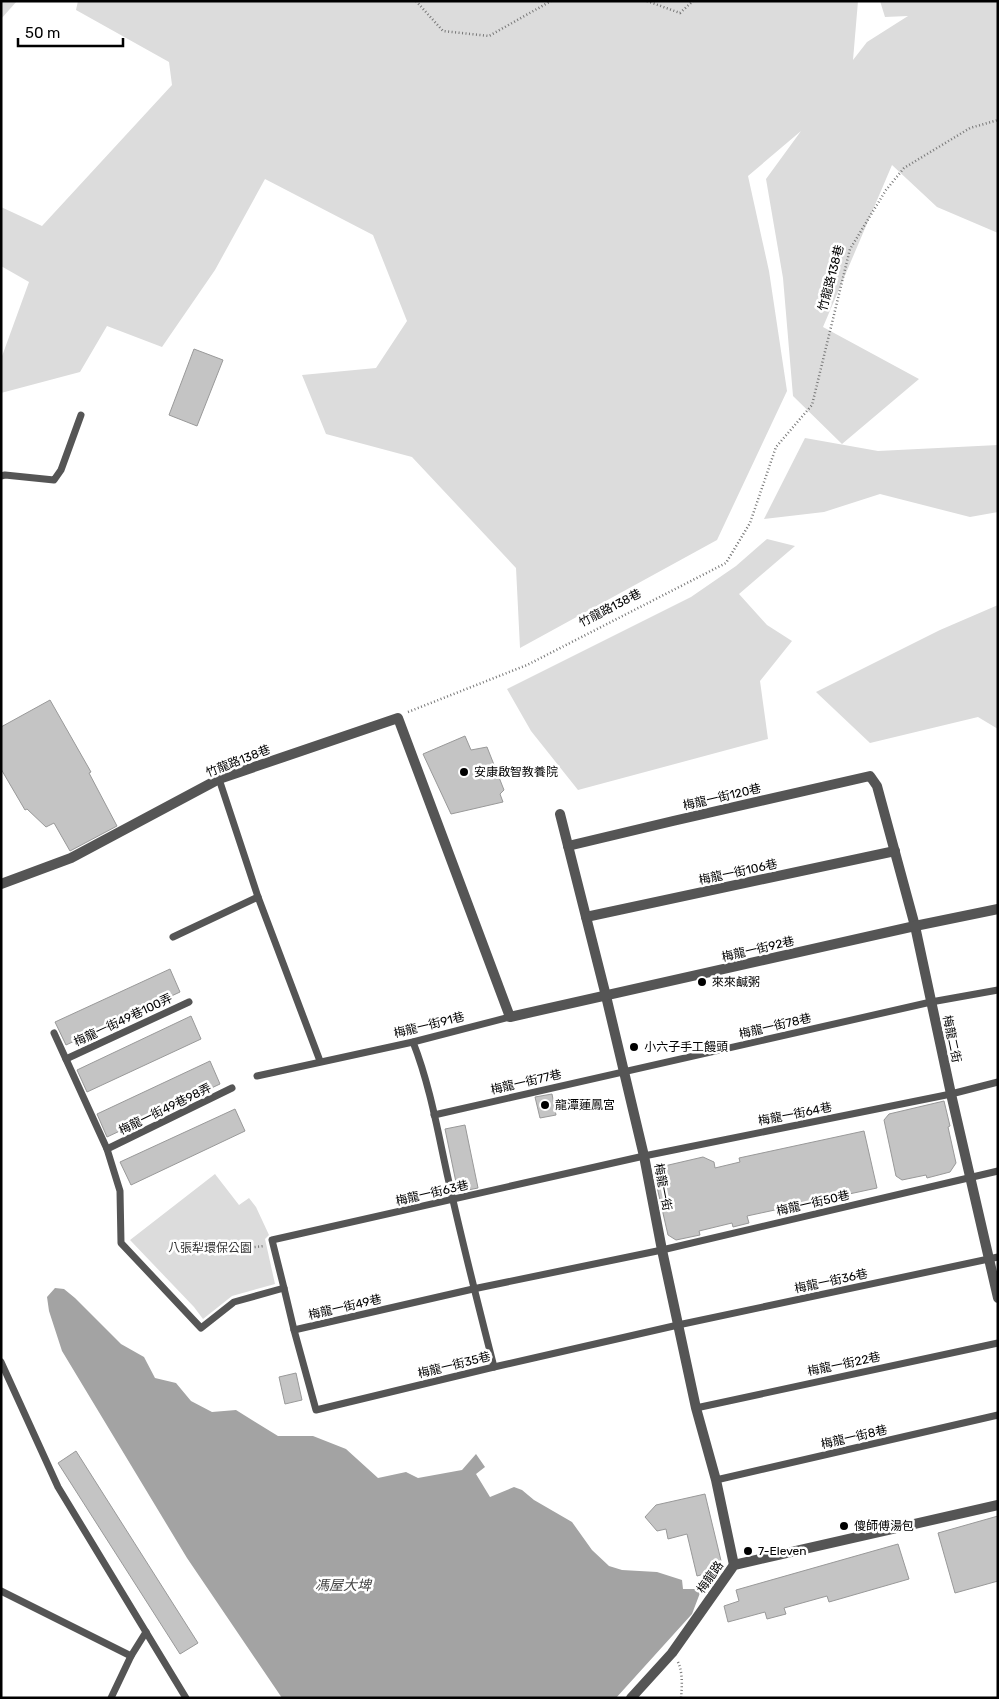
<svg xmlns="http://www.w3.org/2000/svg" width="999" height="1699" font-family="Rubik,'Noto Sans TC',sans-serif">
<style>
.green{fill:#dcdcdc}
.water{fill:#a3a3a3}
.building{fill:#c4c4c4;stroke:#999}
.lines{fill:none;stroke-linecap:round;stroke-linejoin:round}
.path{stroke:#777;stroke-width:2.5;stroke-dasharray:1 2.5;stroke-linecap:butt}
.service{stroke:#555;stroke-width:7}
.minor{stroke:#555;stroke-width:10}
.tertiary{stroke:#555;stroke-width:10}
.poi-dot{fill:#000;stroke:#fff;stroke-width:2}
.labels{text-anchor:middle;stroke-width:5;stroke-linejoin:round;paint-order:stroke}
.street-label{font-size:12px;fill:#000;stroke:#fff}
.poi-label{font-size:12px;fill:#000;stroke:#fff;text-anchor:start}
.park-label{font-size:12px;fill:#333;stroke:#fff}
.water-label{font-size:14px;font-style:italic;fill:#444;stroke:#fff}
</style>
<rect width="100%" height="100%" fill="#fff"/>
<g class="green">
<polygon points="1,1 17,1 1,19"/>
<polygon points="78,1 858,1 853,60 867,42 908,16 885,17 880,1 998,1 998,233 937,207 892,165 823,327 919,379 842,444 793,396 783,278 766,179 801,131 748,176 769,271 787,391 717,540 520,648 516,568 412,457 326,434 302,375 376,368 407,321 373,235 265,179 215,270 162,347 107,326 80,372 1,393 1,359 29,282 1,266 1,207 42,226 172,85 169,62 76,10"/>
<polygon points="805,438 878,451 998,445 998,512 970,517 880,494 824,512 764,519"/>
<polygon points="767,539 795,546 739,594 767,625 792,641 760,681 768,739 578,790 531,731 507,689 691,597 736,566"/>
<polygon points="998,605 998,729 978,717 870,743 816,692 940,630"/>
<polygon points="215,1174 239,1205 249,1198 256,1207 269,1235 265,1239 275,1284 232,1296 203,1319 194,1307 130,1240"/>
</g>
<polygon class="water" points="55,1288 64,1289 75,1298 121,1344 144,1357 155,1378 176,1383 191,1401 212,1412 236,1410 278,1436 313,1436 346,1449 378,1478 406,1472 418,1478 462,1470 476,1454 485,1467 476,1474 490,1497 514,1487 522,1490 534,1500 572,1522 592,1550 609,1566 622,1570 657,1572 682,1580 683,1589 697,1589 700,1593 692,1614 616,1698 282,1698 187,1558 62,1351 49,1311 47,1297"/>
<g class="building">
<polygon points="194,349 223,360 197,426 169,415"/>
<polygon points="50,700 91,772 89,773 117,826 70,851 54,823 46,827 27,809 25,810 1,769 1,727"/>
<polygon points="465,736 471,750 487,747 504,790 500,794 503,802 451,814 423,754"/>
<polygon points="170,969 180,992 66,1045 55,1022"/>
<polygon points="191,1016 201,1039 87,1092 77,1070"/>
<polygon points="210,1061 220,1084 107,1137 97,1114"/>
<polygon points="552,1094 556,1115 540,1118 535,1097"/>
<polygon points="944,1101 950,1126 948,1127 956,1163 950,1172 927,1178 926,1175 902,1180 896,1176 884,1120 889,1114"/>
<polygon points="235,1109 245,1131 131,1185 120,1162"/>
<polygon points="465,1125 478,1188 458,1192 445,1129"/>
<polygon points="864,1131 877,1188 747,1216 749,1223 733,1227 732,1223 699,1231 700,1235 676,1240 668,1235 654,1174 660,1167 703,1157 714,1162 715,1168 740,1162 739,1158"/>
<polygon points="296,1373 302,1400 285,1404 279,1377"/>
<polygon points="76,1451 198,1643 180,1654 58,1463"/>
<polygon points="705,1494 723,1569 697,1576 687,1534 668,1539 666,1529 657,1531 645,1517 656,1505"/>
<polygon points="998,1516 998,1581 955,1593 938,1533"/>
<polygon points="898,1544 909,1579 829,1602 827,1596 784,1608 786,1614 767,1619 765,1612 728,1622 724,1606 739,1601 736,1590"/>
</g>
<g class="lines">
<g class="path">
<polyline points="416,1 443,31 489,36 551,1"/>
<polyline points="647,1 680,13 693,1"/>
<polyline points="408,712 527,665 726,563 750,523 776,447 812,405 850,249 886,190 904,168 970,128 998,120"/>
<polyline points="192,1254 264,1246"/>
<path d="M678,1662C683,1673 682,1687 681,1698"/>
</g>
<g class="service">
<polyline points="1,476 5,475 54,480 61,470 81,415"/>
<polyline points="219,779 258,897 320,1061"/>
<polyline points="173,937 258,897"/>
<polyline points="54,1033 107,1149 120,1191 121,1243 201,1328 234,1302 284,1288 294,1330 473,1289 662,1250 998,1171"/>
<path d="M413,1042C430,1085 438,1133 448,1178C462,1242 478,1304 494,1367"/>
<polyline points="66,1059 189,1002"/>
<polyline points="257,1076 413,1042 510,1017"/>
<polyline points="434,1115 931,1002 998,990"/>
<polyline points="107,1149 232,1088"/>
<polyline points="284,1288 272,1240 644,1156 951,1094 998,1082"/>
<polyline points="294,1330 316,1410 494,1367 678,1325 998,1257"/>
<polyline points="1,1362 58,1487 186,1698"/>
<polyline points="696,1408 998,1343"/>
<polyline points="716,1480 998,1415"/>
<polyline points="1,1591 131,1656"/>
<polyline points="111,1698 131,1656 146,1632"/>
</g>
<g class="minor">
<polyline points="560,814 606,996 644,1156 662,1250 696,1408 716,1480 734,1565"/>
<polyline points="568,846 673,821 870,776 877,786 915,926 951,1094 998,1298"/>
<polyline points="1,884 71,858 219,779 398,718 510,1017 915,926 998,909"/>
<polyline points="586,917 895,851"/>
</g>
<polyline class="tertiary" points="631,1698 672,1653 734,1565 998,1505"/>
</g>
<g class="poi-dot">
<circle cx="464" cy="772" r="5"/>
<circle cx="702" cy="982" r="5"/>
<circle cx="634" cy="1047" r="5"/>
<circle cx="545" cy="1105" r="5"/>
<circle cx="844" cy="1526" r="5"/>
<circle cx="748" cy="1551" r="5"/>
</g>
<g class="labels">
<g class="street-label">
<text transform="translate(831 278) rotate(-75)" y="4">竹龍路138巷</text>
<text transform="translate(610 608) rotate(-27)" y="4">竹龍路138巷</text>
<text transform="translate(238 761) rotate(-21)" y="4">竹龍路138巷</text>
<text transform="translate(722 797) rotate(-13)" y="4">梅龍一街120巷</text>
<text transform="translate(738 872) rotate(-12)" y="4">梅龍一街106巷</text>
<text transform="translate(758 949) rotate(-13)" y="4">梅龍一街92巷</text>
<text transform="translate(123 1020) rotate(-25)" y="4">梅龍一街49巷100弄</text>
<text transform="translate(429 1025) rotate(-14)" y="4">梅龍一街91巷</text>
<text transform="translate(775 1026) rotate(-13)" y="4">梅龍一街78巷</text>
<text transform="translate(952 1039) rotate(78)" y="4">梅龍二街</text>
<text transform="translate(526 1082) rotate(-13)" y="4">梅龍一街77巷</text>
<text transform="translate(165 1109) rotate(-26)" y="4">梅龍一街49巷98弄</text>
<text transform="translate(795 1114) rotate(-11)" y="4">梅龍一街64巷</text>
<text transform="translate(663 1187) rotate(79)" y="4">梅龍一街</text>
<text transform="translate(432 1193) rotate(-13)" y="4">梅龍一街63巷</text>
<text transform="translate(813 1203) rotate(-13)" y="4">梅龍一街50巷</text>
<text transform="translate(831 1281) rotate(-12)" y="4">梅龍一街36巷</text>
<text transform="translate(345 1307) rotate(-13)" y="4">梅龍一街49巷</text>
<text transform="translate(844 1364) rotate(-12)" y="4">梅龍一街22巷</text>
<text transform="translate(454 1365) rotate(-14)" y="4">梅龍一街35巷</text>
<text transform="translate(854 1437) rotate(-13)" y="4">梅龍一街8巷</text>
<text transform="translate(710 1577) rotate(-55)" y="4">梅龍路</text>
</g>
<g class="poi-label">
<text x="474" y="776">安康啟智教養院</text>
<text x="712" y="986">來來鹹粥</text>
<text x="644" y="1051">小六子手工饅頭</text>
<text x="555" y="1109">龍潭蓮鳳宮</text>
<text x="854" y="1530">傻師傅湯包</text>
<text x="758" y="1555">7-Eleven</text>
</g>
<g class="park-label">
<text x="210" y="1252">八張犁環保公園</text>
</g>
<g class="water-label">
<text x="343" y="1590">馮屋大埤</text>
</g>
</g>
<rect width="999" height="1699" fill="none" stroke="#000000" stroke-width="5"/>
<path d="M18 38v8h105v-8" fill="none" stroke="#000000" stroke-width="2.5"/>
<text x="25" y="38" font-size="15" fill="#000000" stroke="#ffffff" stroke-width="4" paint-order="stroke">50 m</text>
</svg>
